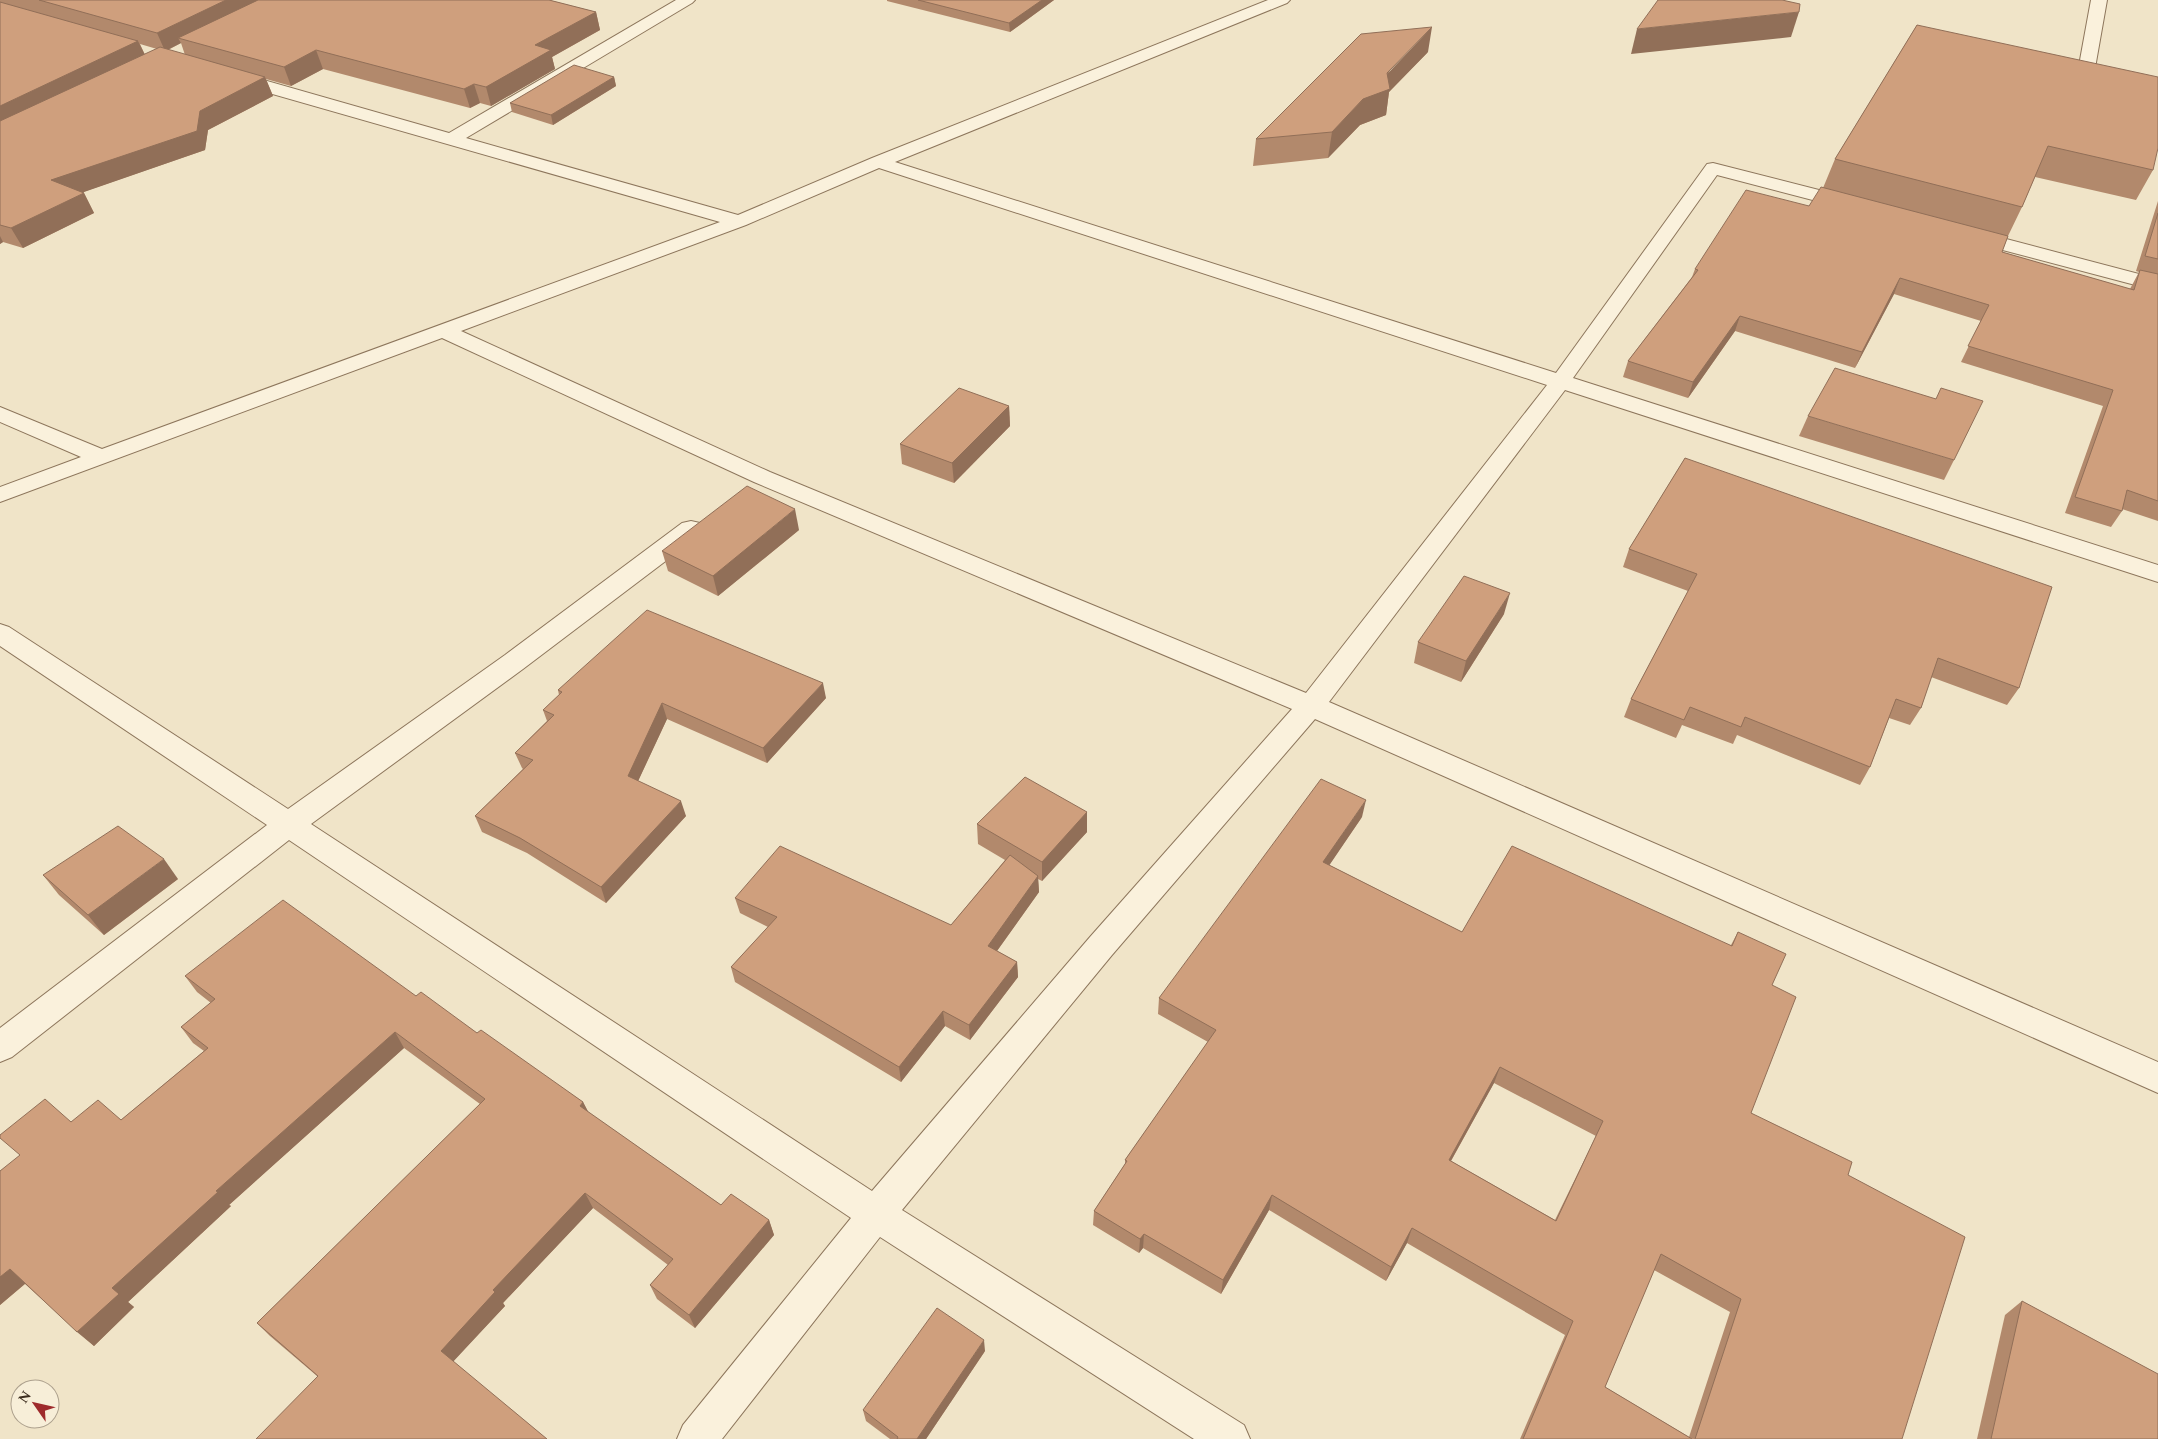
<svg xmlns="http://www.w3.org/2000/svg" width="2158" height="1439" font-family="Spectral,serif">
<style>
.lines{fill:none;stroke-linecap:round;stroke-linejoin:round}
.minor-casing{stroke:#8d765c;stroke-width:2}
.minor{fill:#faf1dc;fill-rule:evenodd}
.wall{fill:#b2896c;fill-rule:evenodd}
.shaded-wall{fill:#916f58}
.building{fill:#cf9f7d;stroke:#916f58;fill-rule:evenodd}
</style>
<rect width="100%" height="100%" fill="#f0e4c8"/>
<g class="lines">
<defs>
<g id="minor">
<path d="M676,0H695L692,3L466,138L738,215L872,158L1268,0H1290L1287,3L895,162L1556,373L1707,164L1713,163L1858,200L1860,204L1858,208L1851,210L1717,175L1573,378L2158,565V582L1565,390L1329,702L2158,1062V1093L1315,719L1112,955L902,1210L1244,1425L1250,1439H1194L880,1237L722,1439H677L683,1425L851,1218L289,840L12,1057L0,1062V1028L267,825L0,646V624L9,627L288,809L505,655L682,523L691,521L700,523L703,529L700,535L523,669L311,824L872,1191L1090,937L1292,709L754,482L442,338L0,502V487L81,457L0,422V407L102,449L720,222L227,81L225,77L227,73H239L449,133ZM879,168L1547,385L1306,693L770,472L461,331L746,225Z"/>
<polygon points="2091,0 2107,0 2095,68 2158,81 2158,91 2080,75 2078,71"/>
<polygon points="1968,229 2158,279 2158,291 1961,239 1958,235 1961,231"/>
</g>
</defs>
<use href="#minor" class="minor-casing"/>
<use href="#minor" class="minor"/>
</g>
<g class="wall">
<path d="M0,0H549L596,12L600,30L552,57L555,69L491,106L480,103L470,108L323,69L291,86L266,79L273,96L208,130L205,150L83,192L84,193L94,213L23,248L3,242L0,244ZM181,43L185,55L168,50ZM140,44L157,49L145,55Z"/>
<polygon points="887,0 1054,0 1010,32 887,1"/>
<polygon points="1917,25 2153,170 2136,200 2035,177 2022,207 2008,236 2002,252 2130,289 2139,272 2136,271 2158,201 2158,521 2122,509 2122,511 2111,527 2065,513 2103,406 1961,362 1981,321 1894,294 1855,368 1735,331 1688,398 1623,377 1628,361 1692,277 1695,269 1809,206 1823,188 1835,159"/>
<polygon points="1428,52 1389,92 1386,115 1360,125 1328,158 1253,166 1256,139"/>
<polygon points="614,77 616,86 553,125 512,112 510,103"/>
<polygon points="1009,406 1010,426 954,483 902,464 900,444"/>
<polygon points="1808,416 1954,460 1944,480 1799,436"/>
<polygon points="1685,458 2019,688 2007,705 1931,677 1921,708 1910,725 1889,718 1870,767 1860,785 1737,735 1733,744 1682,725 1676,738 1624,717 1631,699 1688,591 1623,567 1629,549"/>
<polygon points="799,530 718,596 668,571 662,551"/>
<polygon points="1504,614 1461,682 1414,663 1418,642"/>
<polygon points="558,690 826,698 767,763 667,719 638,781 686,816 606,903 527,853 482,832 475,816 523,769 522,768 515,753 547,721 543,710 559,695"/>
<polygon points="1087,812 1087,832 1042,881 1038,879 1039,892 997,951 1017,962 1018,977 970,1040 945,1026 901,1082 735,982 731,967 768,927 740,913 735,898 951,925 1005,860 978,844 977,824"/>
<path d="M1362,817L1329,865L1462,932L1731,945L1738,932L1772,985L1751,1113L1848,1175L1902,1439H1520L1565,1335L1407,1243L1386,1281L1269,1210L1221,1294L1143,1248L1139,1253L1093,1225L1094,1211L1125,1164V1160L1208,1042L1158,1014L1159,998ZM1494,1083L1596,1136L1555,1220L1451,1161ZM1654,1270L1730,1312L1689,1437L1605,1387Z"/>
<polygon points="43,875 178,879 104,935 59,895"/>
<polygon points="185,976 416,996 477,1033 583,1102 588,1112 721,1205 769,1220 774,1235 695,1328 657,1299 650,1285 668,1265 593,1208 503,1303 505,1306 453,1361 317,1376 270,1336 257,1323 480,1104 404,1048 229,1205 231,1206 128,1302 134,1307 94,1346 25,1284 0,1305 0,1171 71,1122 121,1120 204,1051 193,1043 181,1027 211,1003 197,992"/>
<polygon points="2022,1301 2158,1439 1977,1439 2005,1315"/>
<polygon points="985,1351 926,1439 890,1439 866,1421 863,1410"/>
</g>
<g class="shaded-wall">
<polygon points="226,0 271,0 178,38 181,43 165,51 157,33"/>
<polygon points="1042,0 1054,0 1010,32 1009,23"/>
<polygon points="596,12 600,30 552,57 555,69 491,106 486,87 535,45"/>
<polygon points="1799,12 1791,37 1631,54 1637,29"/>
<polygon points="1432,27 1428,52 1389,92 1386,115 1360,125 1328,158 1332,132"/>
<polygon points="138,41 147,59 0,130 0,106"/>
<polygon points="316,50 323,69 291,86 284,67"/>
<polygon points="265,77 273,96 208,130 205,150 61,200 51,180 200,111"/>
<polygon points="614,77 616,86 553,125 551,115"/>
<polygon points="474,84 480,103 470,108 464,89"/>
<polygon points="84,193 94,213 23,248 11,228"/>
<polygon points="0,236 3,242 0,244"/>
<polygon points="1900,278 1894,294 1855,368 1862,352"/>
<polygon points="1740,316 1735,331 1688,398 1693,382"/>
<polygon points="1009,406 1010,426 954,483 952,463"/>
<polygon points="795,509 799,530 718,596 713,576"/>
<polygon points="1510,593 1504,614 1461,682 1466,661"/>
<polygon points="823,683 826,698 767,763 763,748"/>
<polygon points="662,703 667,719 633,792 628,776"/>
<polygon points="1366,800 1362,817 1320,879 1323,862"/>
<polygon points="681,801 686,816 606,903 601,887"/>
<polygon points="1087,812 1087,832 1042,881 1042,862"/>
<polygon points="164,859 178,879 104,935 88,915"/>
<polygon points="1038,876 1039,892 989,962 988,946"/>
<polygon points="1017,962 1018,977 970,1040 969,1025"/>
<polygon points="943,1011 945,1026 901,1082 899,1067"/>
<polygon points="395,1032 404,1048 229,1205 231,1206 128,1302 134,1307 94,1346 77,1332 112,1288 216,1191"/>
<polygon points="1500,1067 1494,1083 1443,1175 1449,1160"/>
<polygon points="583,1102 591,1117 580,1106"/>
<polygon points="585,1193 593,1208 503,1303 505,1306 451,1364 441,1351 493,1290"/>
<polygon points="1272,1195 1269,1210 1221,1294 1223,1280"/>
<polygon points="769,1220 774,1235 695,1328 689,1315"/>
<polygon points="1412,1228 1407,1243 1386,1281 1391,1267"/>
<polygon points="1144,1234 1143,1248 1139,1253 1140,1239"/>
<polygon points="10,1269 27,1282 0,1305 0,1277"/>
<polygon points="984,1340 985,1351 926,1439 917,1439"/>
</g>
<g class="building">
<polygon points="39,0 226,0 157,33"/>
<polygon points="258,0 549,0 596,12 535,45 551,50 486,87 474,84 464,89 316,50 284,67 178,38"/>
<polygon points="918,0 1042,0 1009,23"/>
<polygon points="1658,0 1782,0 1800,4 1799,12 1637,29"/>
<polygon points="0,2 138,41 0,106"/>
<polygon points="1917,25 2158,77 2158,148 2153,170 2048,146 2022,207 1835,159"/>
<polygon points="1432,27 1387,73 1390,89 1363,99 1332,132 1256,139 1361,34"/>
<polygon points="160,47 265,77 200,111 197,131 51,180 84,193 11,228 0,225 0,121"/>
<polygon points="574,65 614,77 551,115 510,103"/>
<polygon points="1821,187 2008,236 2002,252 2134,290 2140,270 2158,274 2158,501 2127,490 2122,511 2075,497 2113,390 1968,346 1989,305 1900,278 1862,352 1740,316 1693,382 1628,361 1698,270 1695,269 1746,190 1809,206"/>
<polygon points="2158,213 2158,259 2145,256"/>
<polygon points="1835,368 1936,399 1941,388 1983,401 1954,460 1808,416"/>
<polygon points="959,388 1009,406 952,463 900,444"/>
<polygon points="1685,458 2052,587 2019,688 1938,658 1921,708 1896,699 1870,767 1745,717 1741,727 1690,707 1684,720 1631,699 1697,574 1629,549"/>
<polygon points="747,486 795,509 713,576 662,551"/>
<polygon points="1464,576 1510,593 1466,661 1418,642"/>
<polygon points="647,610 823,683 763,748 662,703 628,776 681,801 601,887 520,838 475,816 533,760 515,753 554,715 543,710 562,692 558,690"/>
<polygon points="1025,777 1087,812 1042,862 977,824"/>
<path d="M1321,779L1366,800L1323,862L1462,932L1512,846L1732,946L1738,932L1786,954L1772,985L1796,997L1751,1113L1852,1162L1848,1175L1965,1237L1902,1439H1695L1741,1299L1661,1254L1605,1387L1692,1439H1523L1573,1321L1412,1228L1391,1267L1272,1195L1223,1280L1144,1234L1140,1239L1094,1211L1127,1161L1125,1160L1216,1030L1159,998ZM1500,1067L1603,1121L1556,1221L1449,1160Z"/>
<polygon points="118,826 164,859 88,915 43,875"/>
<polygon points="780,846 951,925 1010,855 1038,876 988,946 1017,962 969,1025 943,1011 899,1067 731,967 777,917 735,898"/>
<polygon points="283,900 416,996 421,992 477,1033 481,1030 583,1102 580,1106 721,1205 731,1194 769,1220 689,1315 650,1285 673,1259 585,1193 493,1290 495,1292 441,1351 547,1439 256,1439 318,1376 257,1323 485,1099 395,1032 216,1191 218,1192 112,1288 119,1294 77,1332 10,1269 0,1277 0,1171 20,1155 0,1138 0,1135 45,1099 71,1122 98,1100 121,1120 208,1048 181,1027 215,999 185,976"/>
<polygon points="2022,1301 2158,1374 2158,1439 1991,1439"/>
<polygon points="937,1308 984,1340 917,1439 897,1439 898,1437 863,1410"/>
</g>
<g transform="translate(35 1404) rotate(304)"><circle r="24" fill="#f7eed8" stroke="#ada18e"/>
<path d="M0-4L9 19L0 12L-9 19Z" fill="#9e2a2b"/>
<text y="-8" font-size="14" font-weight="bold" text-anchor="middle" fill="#3d2e20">N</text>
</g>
</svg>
